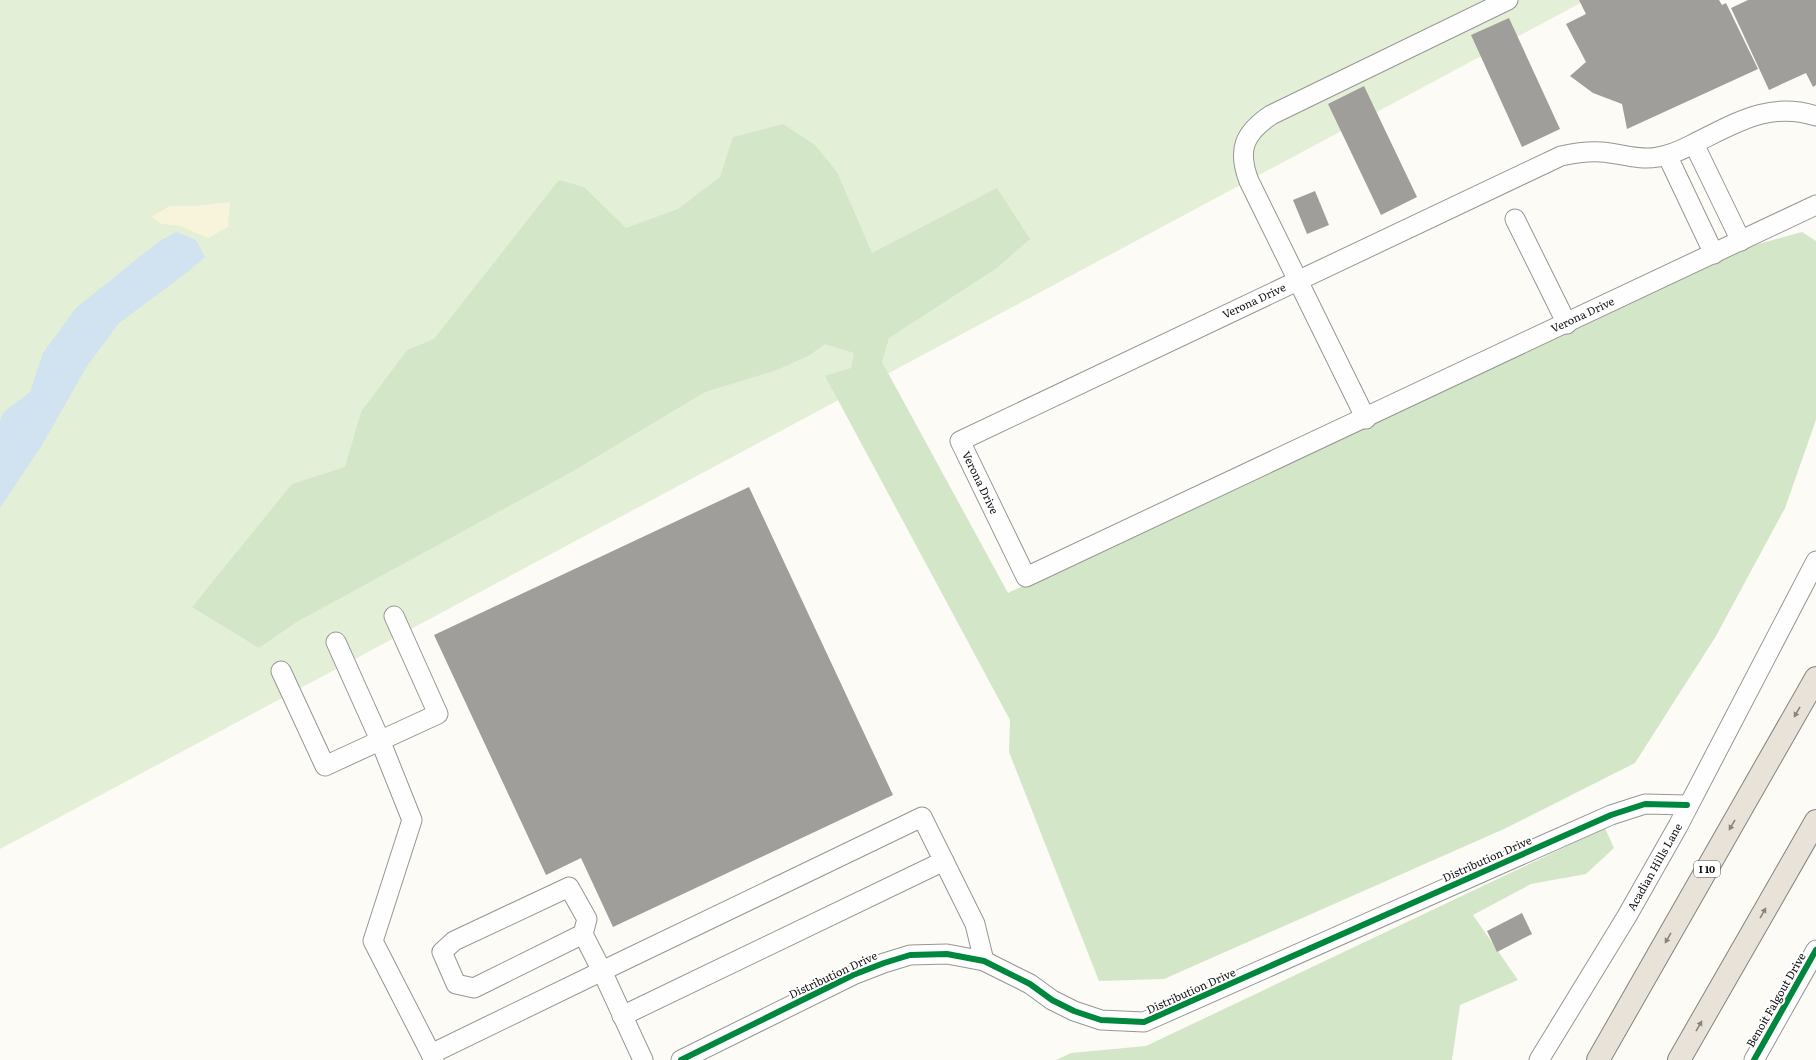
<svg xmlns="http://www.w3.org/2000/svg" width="1816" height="1060" font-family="Literata,serif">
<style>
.green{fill:#e4efd8}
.forest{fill:#d4e6c8}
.sand{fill:#f8f4db}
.water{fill:#d1e2f1}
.building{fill:#a09e9b}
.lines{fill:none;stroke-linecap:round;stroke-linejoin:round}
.minor-casing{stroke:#969694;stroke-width:21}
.highway-casing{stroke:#848381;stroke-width:24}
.minor{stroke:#fffefe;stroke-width:19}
.highway{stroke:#e8e2d9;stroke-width:22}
.cycleway-casing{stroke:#fff;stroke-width:8}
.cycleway{stroke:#00873e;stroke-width:6}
.oneway{fill:#87847f}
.labels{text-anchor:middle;stroke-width:4;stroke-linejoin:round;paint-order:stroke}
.shield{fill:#fff;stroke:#585858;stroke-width:1}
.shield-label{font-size:10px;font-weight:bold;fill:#101010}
.street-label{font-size:11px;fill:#101010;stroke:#fff}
</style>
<rect width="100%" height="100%" fill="#fcfbf6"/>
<polygon class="green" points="0,0 1586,0 0,849"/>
<g class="forest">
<polygon points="783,124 815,145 837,172 872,253 997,188 1030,239 997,268 889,338 882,362 1008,593 1744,248 1802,232 1816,241 1816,420 1785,508 1716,636 1635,763 1504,829 1164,979 1099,981 1009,752 1010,720 825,376 851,368 854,353 825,344 810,355 777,370 705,392 568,474 295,623 259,648 192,607 292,484 345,467 361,412 407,350 434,339 559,180 584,187 626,228 678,209 720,177 733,137"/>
<polygon points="1605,828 1614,848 1586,874 1531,884 1473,915 1518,980 1460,1005 1452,1060 1056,1060 1071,1053 1146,1046"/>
</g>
<polygon class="sand" points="230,202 228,227 208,238 180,226 162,224 151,217 170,206 196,206"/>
<polygon class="water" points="176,232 196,240 205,257 185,274 119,323 87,366 42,445 0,508 0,421 4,412 30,392 43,353 76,308 158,242"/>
<g class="building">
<polygon points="1579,0 1719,0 1722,5 1726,3 1758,69 1627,129 1622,104 1593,93 1570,76 1586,62 1566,24 1586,14"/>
<polygon points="1748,0 1816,0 1816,85 1813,87 1806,73 1769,90 1731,8"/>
<polygon points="1509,18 1560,129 1522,147 1471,35"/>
<polygon points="1364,86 1417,197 1381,215 1328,104"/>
<polygon points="1315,191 1329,225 1307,234 1293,200"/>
<polygon points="749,487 893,795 613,927 581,858 546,875 434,635"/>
<polygon points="1522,913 1532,934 1497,952 1487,931"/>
</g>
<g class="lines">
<defs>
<g id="minor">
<path id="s1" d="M1816,116C1769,101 1736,123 1695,143C1683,149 1672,155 1658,157C1639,161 1620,153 1601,152C1587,151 1575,153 1561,156L960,441L1026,577L1816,205"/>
<polyline points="1694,144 1741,241"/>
<polyline points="1667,155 1714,254"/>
<polyline points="1515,219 1567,324"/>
<path d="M1366,419L1249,181C1237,150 1244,133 1271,115L1508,0"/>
<polyline points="336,642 380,740 412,820 373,941 431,1054"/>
<polyline points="281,671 325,766 438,714 394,616"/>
<polyline points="622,1016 944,861"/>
<polyline points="434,1060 431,1054 602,971 583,934 587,919 569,887 454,941 442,952 456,984 474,988 583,934"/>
<polyline points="643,1060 602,971 922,817 975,924 984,961"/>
<polyline points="681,1060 853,975 884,963 910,955 947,954 984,961 1030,984 1052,1000 1074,1011 1101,1020 1144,1022 1611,815 1645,804 1687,805"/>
<path id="s2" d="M1539,1060L1627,916L1678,826L1816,561"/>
<polyline points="1754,1060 1816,950"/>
</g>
<g id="highway">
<polyline points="1598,1060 1816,678"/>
<polyline points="1679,1060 1816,821"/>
</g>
</defs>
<use href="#minor" class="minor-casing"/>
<use href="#highway" class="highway-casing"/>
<use href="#minor" class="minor"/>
<use href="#highway" class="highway"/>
<defs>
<g id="cycleway">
<polyline points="681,1060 853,975 884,963 910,955 947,954 984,961 1030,984 1052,1000 1074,1011 1101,1020 1144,1022 1611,815 1645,804 1687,805"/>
<polyline points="1754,1060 1816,950"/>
</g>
</defs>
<use href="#cycleway" class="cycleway-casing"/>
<use href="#cycleway" class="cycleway"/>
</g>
<defs><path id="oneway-solid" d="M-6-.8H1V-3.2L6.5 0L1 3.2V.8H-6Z"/></defs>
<g class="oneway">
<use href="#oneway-solid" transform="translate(1797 712) rotate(120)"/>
<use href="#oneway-solid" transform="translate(1732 825) rotate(120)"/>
<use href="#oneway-solid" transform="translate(1763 913) rotate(-60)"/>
<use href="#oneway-solid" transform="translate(1668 938) rotate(120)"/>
<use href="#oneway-solid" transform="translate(1699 1026) rotate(-60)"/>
</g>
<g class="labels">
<rect class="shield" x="1694" y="861" width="26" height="16" rx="3"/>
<g class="shield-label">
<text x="1707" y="873">I 10</text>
</g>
<g class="street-label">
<text transform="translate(1254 301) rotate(-25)" y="4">Verona Drive</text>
<text dy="4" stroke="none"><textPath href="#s1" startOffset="1697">Verona Drive</textPath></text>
<text dy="4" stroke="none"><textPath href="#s1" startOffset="977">Verona Drive</textPath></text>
<text transform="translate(1487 859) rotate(-24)" y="4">Distribution Drive</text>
<text dy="4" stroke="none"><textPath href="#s2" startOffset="225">Acadian Hills Lane</textPath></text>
<text transform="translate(833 975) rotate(-25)" y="4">Distribution Drive</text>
<text transform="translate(1191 991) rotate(-24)" y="4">Distribution Drive</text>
<text transform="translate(1776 1000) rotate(-60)" y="4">Benoit Falgout Drive</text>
</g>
</g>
</svg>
